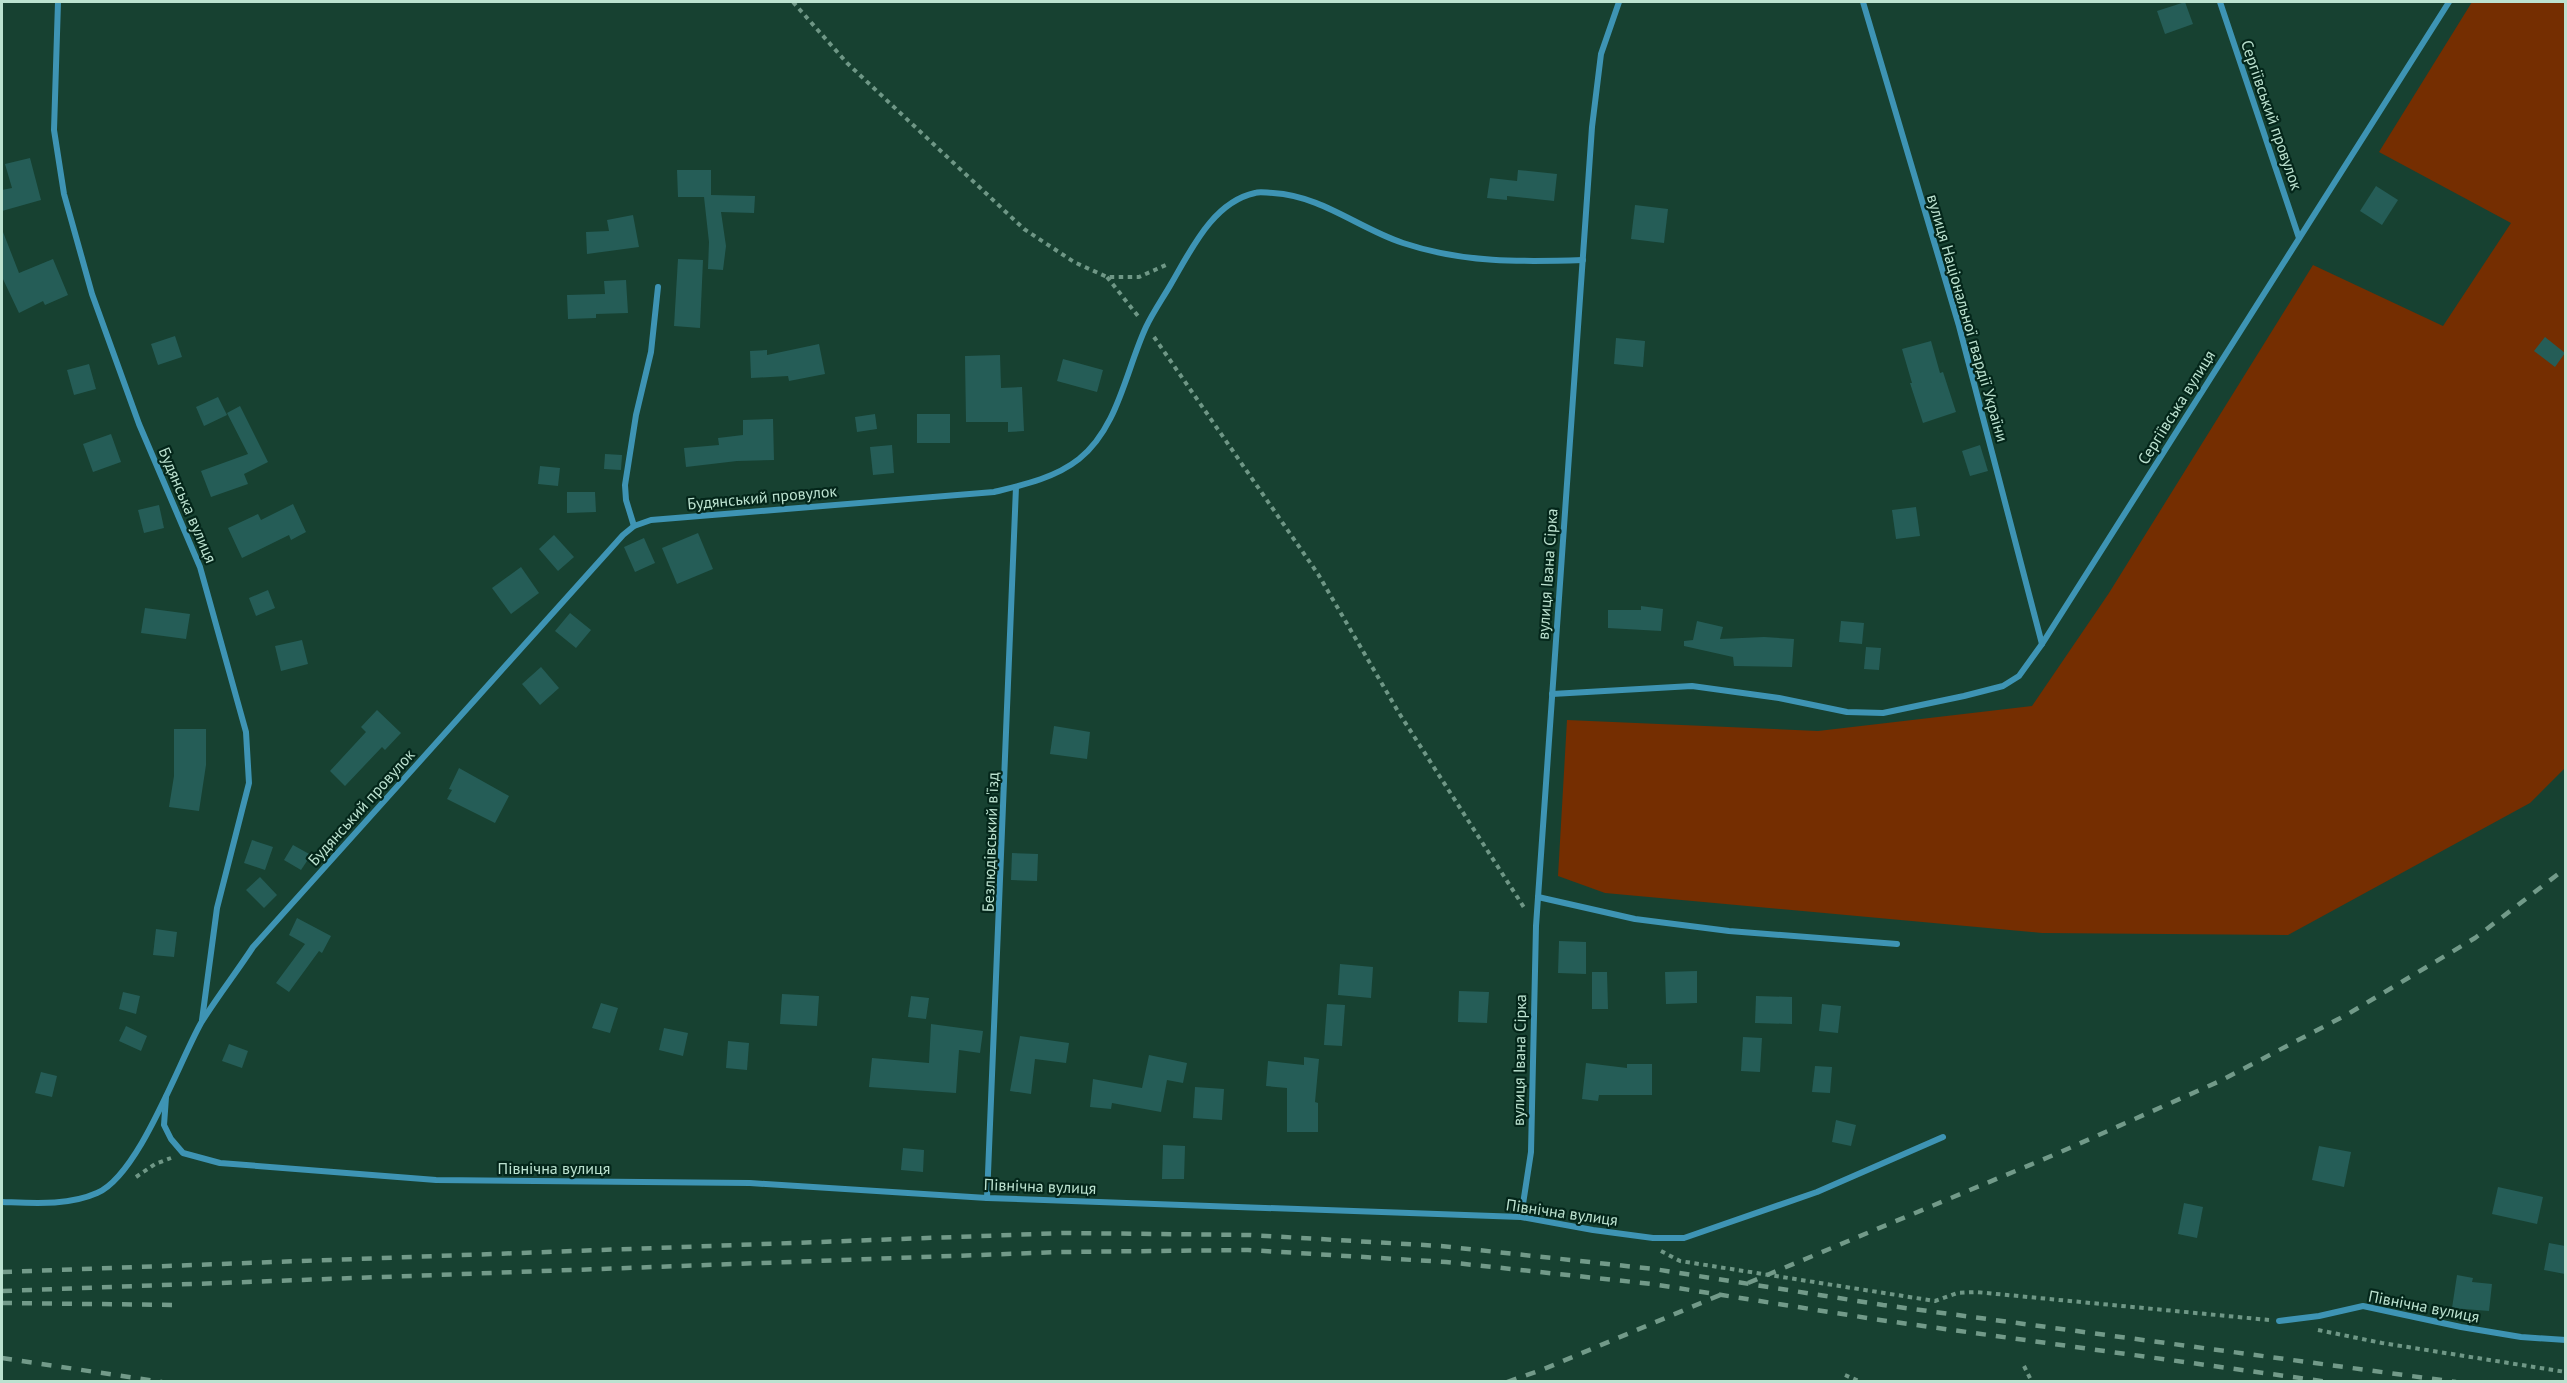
<svg xmlns="http://www.w3.org/2000/svg" width="2567" height="1383" font-family="'PT Sans',sans-serif">
<style>
.green{fill:#752e01}
.building{fill:#255d57}
.lines{fill:none;stroke-linecap:round;stroke-linejoin:round}
.path{stroke:#6f9786;stroke-width:4;stroke-dasharray:4.5 4.5;stroke-linecap:butt}
.minor{stroke:#3e94b4;stroke-width:6}
.rail{stroke:#729a89;stroke-width:4.5;stroke-dasharray:10 10;stroke-linecap:butt}
.labels{text-anchor:middle;stroke-width:4.5;stroke-linejoin:round;paint-order:stroke}
.street-label{font-size:16px;fill:#bce2d0;stroke:#04261a}
</style>
<rect width="100%" height="100%" fill="#174131"/>
<polygon class="green" points="2472,2 2565,2 2566,767 2530,803 2288,935 2042,933 1605,893 1558,876 1567,720 1818,731 2032,706 2109,593 2313,265 2443,326 2511,223 2379,152"/>
<g class="building">
<polygon points="2185,2 2193,24 2165,34 2157,11"/>
<polygon points="30,158 41,200 2,211 2,190 12,188 5,164"/>
<polygon points="677,170 711,170 711,195 755,196 754,213 721,212 726,246 723,270 708,269 709,242 704,197 678,197"/>
<polygon points="1518,170 1557,174 1554,201 1507,196 1507,200 1487,198 1490,178 1517,181"/>
<polygon points="2376,186 2398,200 2382,225 2360,211"/>
<polygon points="1635,205 1668,209 1664,243 1631,239"/>
<polygon points="633,215 639,247 587,254 586,232 609,231 607,220"/>
<polygon points="3,232 19,273 53,259 68,295 45,305 43,301 19,313 2,277"/>
<polygon points="678,259 703,260 700,328 674,326"/>
<polygon points="626,280 628,313 596,314 596,318 568,319 567,295 605,294 604,281"/>
<polygon points="175,336 182,357 158,365 151,344"/>
<polygon points="2545,337 2565,353 2555,367 2534,351"/>
<polygon points="1616,338 1645,341 1643,367 1614,364"/>
<polygon points="1931,341 1940,373 1943,372 1956,412 1923,423 1910,383 1912,383 1902,349"/>
<polygon points="819,344 825,374 789,381 788,376 751,378 750,351 767,350 767,355"/>
<polygon points="1000,355 1001,388 1022,387 1024,431 1008,432 1008,422 966,422 965,356"/>
<polygon points="1063,359 1103,370 1097,392 1057,381"/>
<polygon points="89,364 96,389 74,395 67,370"/>
<polygon points="218,397 227,415 204,426 196,407"/>
<polygon points="240,406 268,462 244,474 248,484 211,497 201,471 248,454 227,413"/>
<polygon points="875,414 877,429 857,432 855,417"/>
<rect x="917" y="414" width="33" height="29"/>
<polygon points="773,419 774,460 737,461 686,467 684,448 719,445 718,438 743,435 743,420"/>
<polygon points="111,434 121,462 93,472 83,444"/>
<polygon points="892,445 894,473 873,475 870,447"/>
<polygon points="1980,445 1988,471 1970,476 1962,451"/>
<polygon points="605,454 622,455 621,470 604,469"/>
<polygon points="540,466 560,468 558,486 538,484"/>
<polygon points="567,492 595,492 596,512 567,513"/>
<polygon points="293,504 306,532 291,540 289,535 242,558 228,528 258,514 261,520"/>
<polygon points="159,505 164,528 144,533 138,510"/>
<polygon points="1916,507 1920,536 1896,539 1892,510"/>
<polygon points="698,533 713,569 677,584 662,548"/>
<polygon points="554,535 574,557 558,571 539,549"/>
<polygon points="644,538 655,563 635,572 624,547"/>
<polygon points="521,567 539,593 511,614 492,588"/>
<polygon points="268,590 275,608 256,616 249,598"/>
<polygon points="1641,606 1663,609 1661,631 1608,628 1608,610 1641,610"/>
<polygon points="145,608 190,614 186,639 141,633"/>
<polygon points="570,613 591,630 576,648 555,631"/>
<polygon points="1697,621 1723,627 1720,639 1764,637 1794,639 1792,667 1734,666 1733,657 1684,646 1684,641 1693,640"/>
<polygon points="1841,621 1864,623 1862,644 1839,642"/>
<polygon points="302,640 308,664 281,671 275,646"/>
<polygon points="1866,647 1881,648 1879,670 1864,669"/>
<polygon points="541,667 559,688 540,705 522,684"/>
<polygon points="377,710 401,733 385,750 382,747 345,786 330,771 366,732 361,727"/>
<polygon points="1054,726 1090,732 1087,759 1050,754"/>
<polygon points="174,729 206,729 206,765 199,811 169,807 174,776"/>
<polygon points="459,768 509,796 495,823 447,799 452,790 449,789"/>
<polygon points="252,840 273,847 265,870 244,863"/>
<polygon points="293,845 311,855 301,870 284,860"/>
<polygon points="1012,853 1038,854 1037,881 1011,880"/>
<polygon points="260,877 277,895 264,908 246,890"/>
<polygon points="297,918 331,936 322,953 319,951 289,992 276,983 305,944 289,935"/>
<polygon points="156,929 177,932 174,957 153,955"/>
<polygon points="1559,941 1586,942 1586,974 1558,973"/>
<polygon points="1340,964 1373,967 1371,998 1338,995"/>
<polygon points="1697,971 1697,1003 1666,1004 1665,972"/>
<polygon points="1592,972 1607,972 1608,1009 1592,1009"/>
<polygon points="1459,991 1489,992 1487,1023 1458,1022"/>
<polygon points="123,992 140,996 136,1014 119,1009"/>
<polygon points="782,994 819,996 817,1026 780,1024"/>
<polygon points="911,996 929,998 926,1019 908,1017"/>
<polygon points="1756,996 1792,997 1792,1024 1755,1023"/>
<polygon points="601,1003 618,1008 610,1033 592,1028"/>
<polygon points="1327,1004 1345,1005 1342,1046 1324,1045"/>
<polygon points="1822,1004 1841,1006 1838,1033 1819,1031"/>
<polygon points="931,1024 983,1031 980,1053 959,1050 956,1093 869,1087 872,1058 929,1063"/>
<polygon points="126,1026 147,1036 141,1051 119,1041"/>
<polygon points="664,1028 688,1033 683,1056 659,1050"/>
<polygon points="1020,1036 1069,1043 1066,1063 1035,1059 1031,1094 1010,1091"/>
<polygon points="1743,1037 1762,1038 1760,1072 1741,1071"/>
<polygon points="728,1041 749,1043 747,1070 726,1068"/>
<polygon points="229,1044 248,1051 242,1068 222,1061"/>
<polygon points="1149,1055 1187,1063 1183,1083 1167,1080 1161,1112 1112,1103 1111,1109 1090,1107 1093,1079 1142,1088"/>
<polygon points="1304,1057 1319,1059 1315,1102 1318,1103 1318,1132 1287,1132 1287,1088 1266,1086 1268,1061 1304,1065"/>
<polygon points="1586,1063 1627,1068 1627,1064 1652,1064 1652,1095 1599,1095 1598,1101 1582,1099"/>
<polygon points="1815,1066 1832,1067 1830,1093 1812,1092"/>
<polygon points="41,1072 57,1076 52,1097 35,1093"/>
<polygon points="1195,1087 1224,1089 1222,1120 1193,1118"/>
<polygon points="1836,1120 1856,1125 1851,1146 1832,1142"/>
<polygon points="1163,1145 1185,1146 1184,1179 1162,1179"/>
<polygon points="2319,1146 2351,1152 2344,1187 2312,1180"/>
<polygon points="903,1148 924,1150 923,1172 901,1170"/>
<polygon points="2498,1187 2543,1197 2537,1224 2492,1214"/>
<polygon points="2184,1203 2203,1207 2197,1238 2178,1234"/>
<polygon points="2549,1243 2565,1246 2565,1274 2544,1270"/>
<polygon points="2457,1275 2473,1278 2472,1282 2492,1284 2489,1311 2452,1308"/>
</g>
<g class="lines">
<g class="path">
<polyline points="793,2 847,63 1024,229 1074,262 1107,277 1139,277 1168,264"/>
<polyline points="1107,277 1138,316"/>
<polyline points="1154,337 1318,574 1399,713 1525,909"/>
<polyline points="136,1177 155,1164 171,1158"/>
<polyline points="1661,1251 1680,1261 1935,1301 1957,1293 1976,1292 2269,1320"/>
<polyline points="2318,1330 2382,1343 2566,1372"/>
<polyline points="2024,1366 2032,1382"/>
<polyline points="1845,1375 1861,1382"/>
<polyline points="1960,1382 1961,1382"/>
</g>
<g class="minor">
<polyline points="58,2 54,130 64,194 92,294 139,424 200,567 246,732 249,783 217,908 202,1020"/>
<polyline points="1863,2 1959,326 2042,644"/>
<polyline points="2220,2 2299,238"/>
<polyline points="634,526 626,500 625,485 636,415 651,352 658,287"/>
<polyline points="1552,694 1692,686 1779,698 1847,712 1883,713 1964,696 2003,686 2019,676 2042,644 2449,2"/>
<polyline points="1538,897 1635,919 1729,931 1897,944"/>
<polyline points="166,1097 164,1125 171,1139 183,1153 220,1163 436,1180 750,1183 987,1198 1521,1217 1593,1230 1653,1238 1684,1238 1817,1192 1943,1137"/>
<polyline points="987,1198 1016,487"/>
<path d="M2,1202C32,1203 68,1206 97,1193C139,1175 178,1064 201,1023C217,997 236,973 253,947L623,535L634,526L651,520L994,492C1023,485 1055,478 1079,459C1118,428 1126,370 1146,327C1153,312 1163,298 1171,284C1191,250 1213,202 1255,193C1260,191 1267,193 1273,193C1322,196 1358,228 1403,243C1463,263 1521,262 1583,260"/>
<polyline points="1521,1217 1531,1152 1536,926 1592,127 1601,54 1619,2"/>
<polyline points="2279,1321 2319,1316 2363,1306 2461,1327 2521,1337 2566,1340"/>
</g>
<g class="rail">
<polyline points="2,1272 1064,1233 1250,1235 1441,1246 1654,1269 1883,1305 2456,1382"/>
<polyline points="1748,1283 2056,1154 2220,1081 2348,1014 2475,938 2566,868"/>
<polyline points="2,1291 1060,1252 1248,1250 1446,1262 1652,1284 1880,1320 2329,1382"/>
<polyline points="2,1303 181,1305"/>
<polyline points="2,1358 162,1382"/>
<polyline points="1507,1382 1544,1369 1720,1295"/>
</g>
</g>
<g class="labels">
<g class="street-label">
<text transform="translate(2272 115) rotate(71)" y="6">Сергіївський провулок</text>
<text transform="translate(1968 318) rotate(74)" y="6">вулиця Національної гвардії України</text>
<text transform="translate(2176 407) rotate(-58)" y="6">Сергіївська вулиця</text>
<text transform="translate(762 497) rotate(-5)" y="6">Будянський провулок</text>
<text transform="translate(188 505) rotate(67)" y="6">Будянська вулиця</text>
<text transform="translate(1547 574) rotate(-86)" y="6">вулиця Івана Сірка</text>
<text transform="translate(361 807) rotate(-48)" y="6">Будянський провулок</text>
<text transform="translate(990 842) rotate(-88)" y="6">Безлюдівський в'їзд</text>
<text transform="translate(1519 1060) rotate(-89)" y="6">вулиця Івана Сірка</text>
<text x="554" y="1174">Північна вулиця</text>
<text transform="translate(1040 1186) rotate(2)" y="6">Північна вулиця</text>
<text transform="translate(1562 1212) rotate(8)" y="6">Північна вулиця</text>
<text transform="translate(2424 1306) rotate(11)" y="6">Північна вулиця</text>
</g>
</g>
<rect width="2567" height="1383" fill="none" stroke="#bce2d0" stroke-width="6"/>
</svg>
